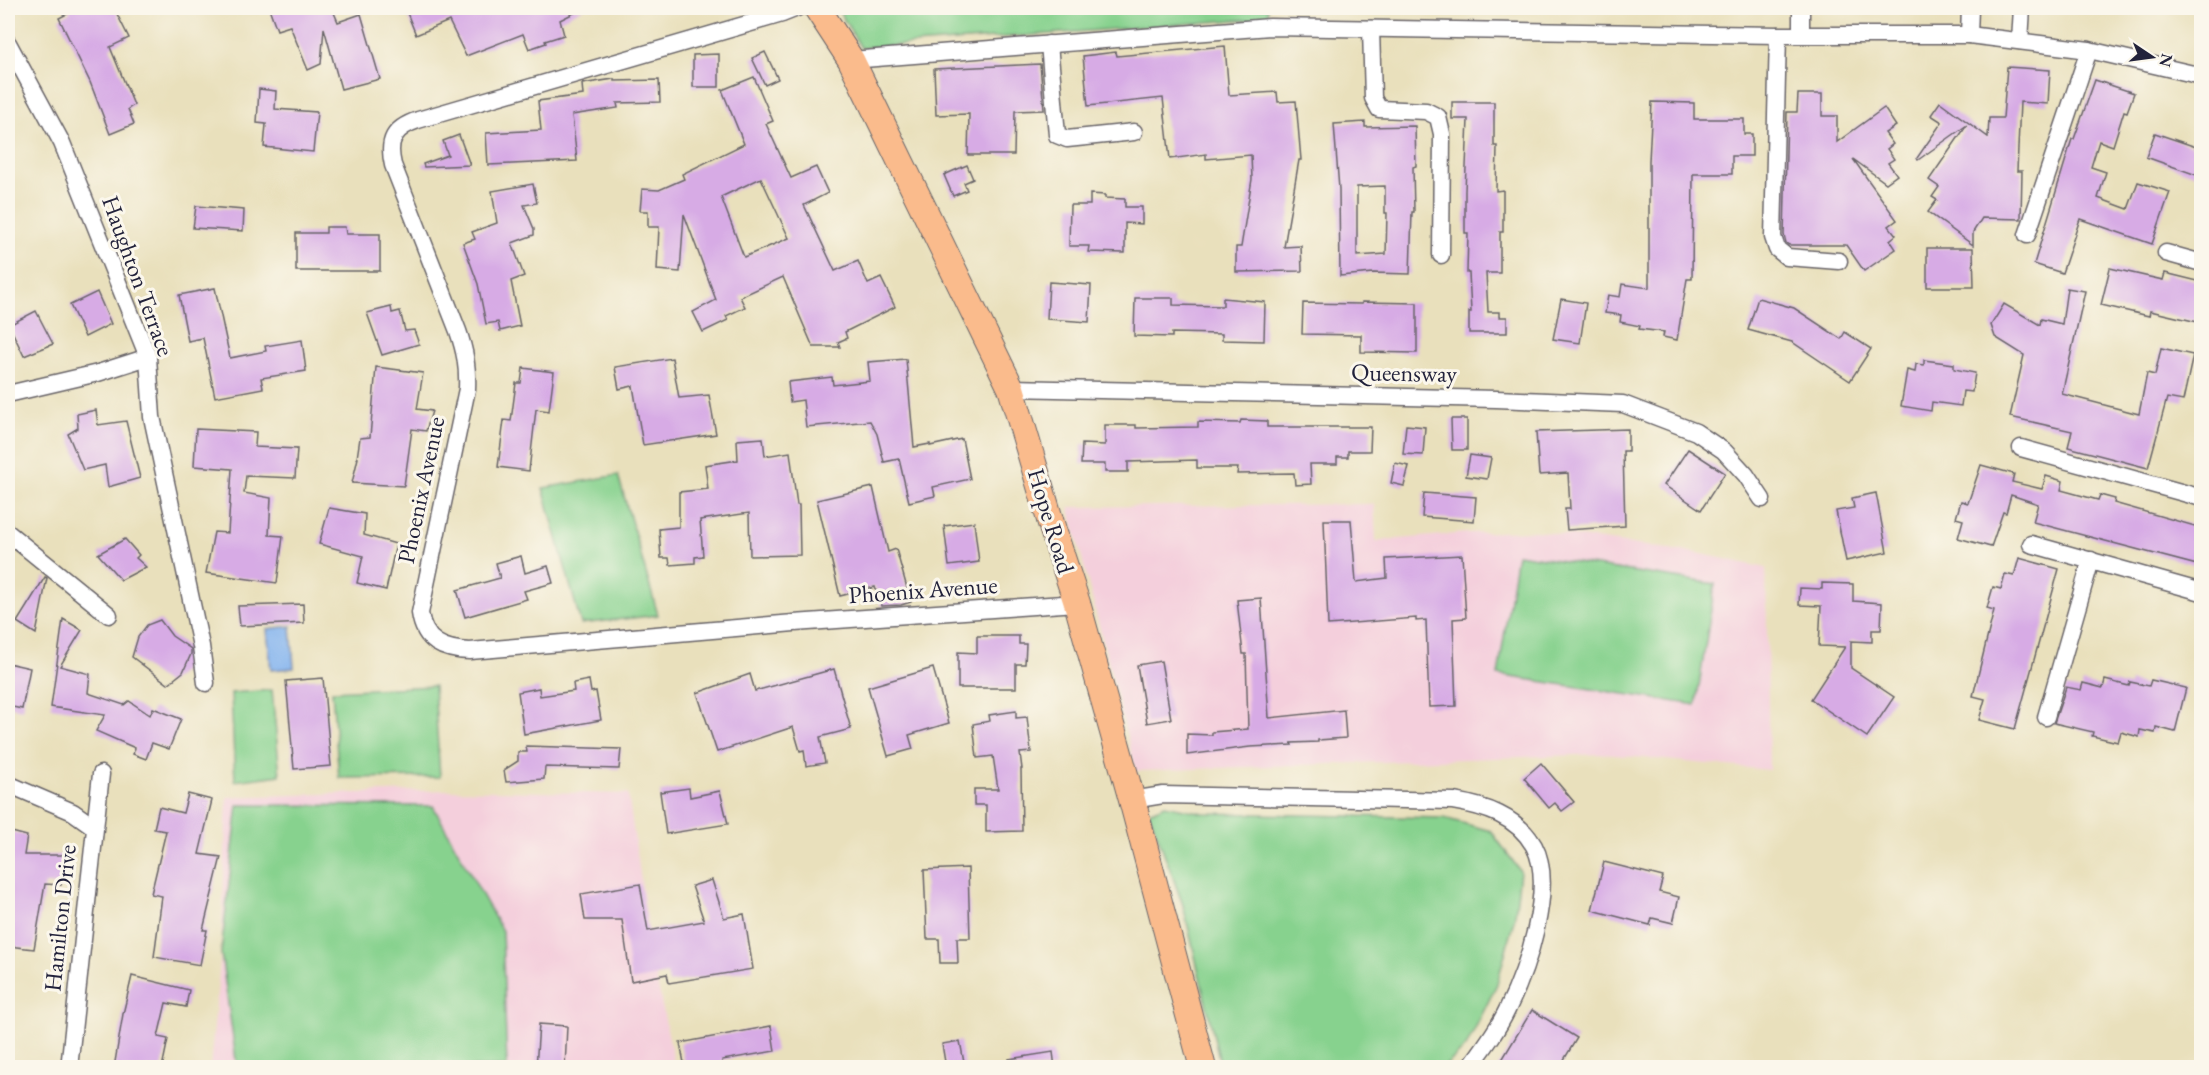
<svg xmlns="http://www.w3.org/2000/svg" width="2209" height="1075" font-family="'EB Garamond',serif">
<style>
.built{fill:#f4cfdc}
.green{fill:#87d28e;stroke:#547a64;stroke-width:1.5}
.water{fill:#83b3ee;stroke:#526a94;stroke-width:1.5}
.building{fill:#d7abe5;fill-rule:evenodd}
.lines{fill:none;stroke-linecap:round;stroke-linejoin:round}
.minor-casing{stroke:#686468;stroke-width:19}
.primary-casing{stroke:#686468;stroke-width:28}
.minor{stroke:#fff;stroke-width:16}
.primary{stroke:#fabb8c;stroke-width:26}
.labels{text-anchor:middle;stroke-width:6;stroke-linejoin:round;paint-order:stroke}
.street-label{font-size:24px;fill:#22223b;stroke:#fbf7ec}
</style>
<rect width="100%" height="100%" fill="#fbf7ec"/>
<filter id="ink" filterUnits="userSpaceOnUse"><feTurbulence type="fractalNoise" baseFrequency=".0167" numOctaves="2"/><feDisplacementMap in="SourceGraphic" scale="12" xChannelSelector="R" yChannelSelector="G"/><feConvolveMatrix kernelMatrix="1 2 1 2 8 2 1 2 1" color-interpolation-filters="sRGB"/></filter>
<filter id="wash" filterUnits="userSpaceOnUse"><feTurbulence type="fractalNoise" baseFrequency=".008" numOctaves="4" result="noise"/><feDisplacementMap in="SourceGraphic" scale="24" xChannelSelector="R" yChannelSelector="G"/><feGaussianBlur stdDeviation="1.35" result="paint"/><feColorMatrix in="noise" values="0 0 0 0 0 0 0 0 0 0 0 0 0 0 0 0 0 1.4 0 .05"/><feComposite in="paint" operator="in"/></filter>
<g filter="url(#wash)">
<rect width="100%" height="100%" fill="#e9e0bc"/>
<g class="built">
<polygon points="1374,504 1376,541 1467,533 1536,531 1697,553 1766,568 1769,770 1604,754 1136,771 1069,507"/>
<polygon points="450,790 628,794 654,967 675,1067 210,1068 221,953 227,797"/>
</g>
<g class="green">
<polygon points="837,8 1268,8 1268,20 1235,20 861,48"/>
<polygon points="618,475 658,615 581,624 543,488"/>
<polygon points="1517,554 1715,584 1696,705 1498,675"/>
<polygon points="434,686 440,777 339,778 332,691"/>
<polygon points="272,690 280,775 235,781 231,693"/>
<polygon points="238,805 433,806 502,931 507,1067 237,1067 221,953"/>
<polygon points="1165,805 1203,813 1444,818 1491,831 1520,871 1515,916 1497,984 1466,1047 1444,1067 1221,1067 1183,905 1149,812"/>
</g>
<polygon class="water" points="291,626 294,668 271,670 267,629"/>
<g id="blocks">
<g class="building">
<polygon points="68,8 114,8 129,38 110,47 134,105 128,109 134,124 110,134 90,82 59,18 71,12"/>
<polygon points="269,8 332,8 338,22 361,14 380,79 341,89 324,28 321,64 308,70 290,26 277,30"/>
<polygon points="405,8 584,8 560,20 564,35 545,41 546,43 529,49 523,34 466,56 449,21 416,35"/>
<polygon points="1225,46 1229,95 1277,92 1278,102 1296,101 1301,160 1299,160 1284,247 1301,246 1302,271 1236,272 1236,247 1241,247 1252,179 1251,155 1206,159 1206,154 1170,159 1163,98 1088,106 1083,56 1116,52 1117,56"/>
<polygon points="765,52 778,79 765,85 752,58"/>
<polygon points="719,54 719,87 693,87 693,55"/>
<polygon points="1040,64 1044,110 1015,111 1014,155 968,155 969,114 936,115 934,69"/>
<polygon points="2007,67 2050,70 2048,104 2020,102 2017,171 2022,171 2021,219 1982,218 1973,232 1973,245 1928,212 1937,200 1932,197 1939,187 1929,180 1967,125 1918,160 1917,158 1942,122 1931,115 1940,102 1988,137 1989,118 2003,118"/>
<path d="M754,77L773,121L766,124L791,178L816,167L828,193L804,205L835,271L858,261L868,284L881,278L895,307L845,332L847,338L838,342L840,347H813L783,277L740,297L745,307L726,316L728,320L703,332L693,312L716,300L684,214L680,272L657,270L659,227H648V211H640L642,189L659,190L684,179L682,174L744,144L722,90ZM761,178L789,238L744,257L721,197Z"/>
<polygon points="614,79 614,81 659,80 660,102 617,103 618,108 572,115 577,161 488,165 486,133 541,130 538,101 583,95 582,84"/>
<polygon points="2095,80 2134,93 2127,112 2124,111 2113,146 2099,141 2091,167 2106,172 2098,198 2128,209 2138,182 2170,192 2152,244 2080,219 2062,273 2034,264 2072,139 2074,139"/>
<polygon points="259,89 276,91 275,109 317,112 313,152 264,147 266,124 257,123"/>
<polygon points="1798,94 1822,94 1822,116 1837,116 1837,142 1884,108 1896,126 1885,133 1893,144 1887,149 1894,159 1888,163 1897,175 1886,183 1853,159 1897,220 1889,226 1896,235 1890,240 1896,249 1864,271 1846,245 1789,245 1786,243 1784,235 1787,112 1797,112"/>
<polygon points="1452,102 1494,102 1494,146 1497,146 1496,191 1503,190 1503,232 1500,232 1500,273 1486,273 1488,312 1499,312 1499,317 1507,317 1507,333 1469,333 1469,312 1471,312 1469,273 1467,273 1468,233 1465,233 1465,191 1468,119 1452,119"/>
<polygon points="1652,102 1694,103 1694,119 1744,119 1744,134 1752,134 1752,156 1732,156 1732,174 1693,174 1692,279 1687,279 1677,340 1663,337 1664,332 1639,329 1640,326 1620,322 1621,315 1605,313 1608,295 1620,297 1622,284 1649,288 1649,161"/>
<path d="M1365,122V127L1415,126L1416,166L1413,167L1414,212H1412L1410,274L1373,273L1340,276L1339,189L1334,124ZM1385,186V213H1387L1386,254L1357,256V187Z"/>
<polygon points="2155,133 2202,149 2202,177 2146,157"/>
<polygon points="459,135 470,165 424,167 423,164 448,155 443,141"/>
<polygon points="967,165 973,179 964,183 967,190 953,196 944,175"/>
<polygon points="533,184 537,203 524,205 534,229 534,235 512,243 524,276 511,281 520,326 500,331 498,322 486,324 478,284 463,243 475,239 472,232 497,223 492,191"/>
<polygon points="1090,194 1105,195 1105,198 1125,199 1125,207 1142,207 1142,224 1125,223 1125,253 1088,252 1089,246 1069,246 1070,205 1090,205"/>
<polygon points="196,206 244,210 243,231 193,228"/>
<polygon points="326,227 345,227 346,234 380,234 380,271 296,271 296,233 326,233"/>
<polygon points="1927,248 1973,248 1974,287 1927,287"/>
<polygon points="2110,268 2163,280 2165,273 2202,282 2202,323 2150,311 2149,316 2101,305"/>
<polygon points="1049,282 1091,285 1089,322 1047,319"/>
<polygon points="215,288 230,358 266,351 265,346 302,340 306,371 261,378 263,388 215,397 203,338 188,341 179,295"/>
<polygon points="2067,288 2085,291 2062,394 2139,414 2147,373 2155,375 2161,348 2193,355 2183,401 2167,398 2148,468 2068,447 2072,431 2010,417 2024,355 1995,337 1991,325 2004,304 2040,325 2041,319 2062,324"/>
<polygon points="97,292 111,324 85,337 70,305"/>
<polygon points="1135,298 1173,298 1173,305 1223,306 1223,298 1265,302 1264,341 1222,340 1222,334 1172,333 1172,337 1134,336"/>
<polygon points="1758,298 1794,308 1841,339 1845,332 1871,349 1850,381 1792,342 1748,330"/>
<polygon points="1561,299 1586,303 1580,343 1553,339"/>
<polygon points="1362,302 1417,303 1417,353 1361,352 1361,335 1302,334 1303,303 1362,304"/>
<polygon points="391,307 392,313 400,311 405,331 414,330 419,344 382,355 367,313"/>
<polygon points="36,311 53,344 24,356 9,325"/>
<polygon points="672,358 679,398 709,395 716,434 643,445 633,386 619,389 615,367"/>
<polygon points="906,359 914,447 930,444 930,446 962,439 970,479 933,487 935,496 909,502 899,459 884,462 877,434 870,421 806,427 803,400 790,402 788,382 832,377 833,385 870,381 868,362"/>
<polygon points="1924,360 1954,364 1954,369 1975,373 1972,392 1963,391 1961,406 1932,402 1931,411 1901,406 1907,370 1915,372 1916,364 1924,365"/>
<polygon points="376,367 423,373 417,409 432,411 426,431 412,429 404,486 352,483 358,458 357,458 360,438 370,437"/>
<polygon points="523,368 554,372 549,411 536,409 529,471 498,467 504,420 511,421 516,383 521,383"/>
<polygon points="96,410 98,425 126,421 140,478 108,487 105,465 83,470 68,434 78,428 77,414"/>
<polygon points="1451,419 1467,419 1467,450 1452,450"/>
<polygon points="1241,420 1267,421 1267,427 1371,427 1370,451 1348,451 1348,457 1337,457 1337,464 1310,464 1311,484 1295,485 1294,473 1237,474 1238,468 1197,468 1197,460 1128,462 1128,472 1105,472 1105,464 1081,464 1082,444 1105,445 1105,425 1136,425 1136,428 1198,427 1198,422 1240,423"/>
<polygon points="1406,425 1425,427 1423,455 1403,454"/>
<polygon points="196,429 256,432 255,447 297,449 295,478 246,476 244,493 271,498 269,535 283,536 277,583 206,573 214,532 228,533 232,469 194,466"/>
<polygon points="1628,429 1628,451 1623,451 1625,526 1567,530 1565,509 1570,509 1568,473 1539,475 1536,432"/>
<polygon points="763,438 765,456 790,452 797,505 799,505 800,555 750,556 749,513 700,520 703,556 695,557 695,563 670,565 669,558 661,558 659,529 679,527 679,492 708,489 705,465 738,460 737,440"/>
<polygon points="1688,449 1725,473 1701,510 1664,485"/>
<polygon points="1470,455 1491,458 1487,479 1466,476"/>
<polygon points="1395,463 1409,466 1404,486 1391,483"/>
<polygon points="1981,465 2014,474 2012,482 2042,489 2046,476 2063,481 2061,490 2098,500 2100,495 2115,499 2114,503 2202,528 2202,546 2197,565 2033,522 2038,504 2011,495 2006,513 2003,512 1991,547 1958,538 1963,520 1956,518 1961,501 1968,503"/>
<polygon points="873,487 888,552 896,549 911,602 901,605 881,606 875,587 840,596 817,500"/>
<polygon points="1424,493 1476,497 1474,521 1422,517"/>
<polygon points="1876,493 1887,552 1846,561 1836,511 1854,508 1852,498"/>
<polygon points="329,508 365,514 364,535 396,544 386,590 357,583 363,556 319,544"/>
<polygon points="1324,520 1351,520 1356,582 1387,578 1386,559 1462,555 1466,618 1453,619 1456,706 1429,707 1426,620 1416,621 1416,618 1328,625"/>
<polygon points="974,522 979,562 949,566 944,526"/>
<polygon points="125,539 139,555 136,558 146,567 121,580 98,554"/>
<polygon points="521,556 525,573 548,566 553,583 524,591 527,599 465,617 457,590 500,578 496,563"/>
<polygon points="2019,558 2059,569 2015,729 1979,720 1985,699 1973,696 1994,610 1987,608 1993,587 2001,589 2005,574 2014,576"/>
<polygon points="45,577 47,578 36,634 17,622"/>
<polygon points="1822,583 1853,584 1853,601 1882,603 1881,630 1872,630 1872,642 1851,641 1851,668 1894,697 1867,737 1811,699 1845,647 1819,646 1821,606 1799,605 1800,588 1822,589"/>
<polygon points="1261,598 1269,718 1344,710 1346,738 1318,740 1318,742 1291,743 1292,745 1250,747 1187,755 1187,734 1212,735 1212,732 1248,729 1246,654 1243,654 1237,600"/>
<polygon points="303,604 304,623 240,626 238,606"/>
<polygon points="63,619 82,630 60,666 90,674 88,693 124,705 129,701 150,715 153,708 181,719 169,749 152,743 146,759 133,754 135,748 96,731 105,715 51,707"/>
<polygon points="160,620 172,636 191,649 191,654 183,672 168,684 132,657 138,637 147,625"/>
<polygon points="977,636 1019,636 1019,644 1026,644 1025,664 1016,664 1016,688 958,688 958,652 977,653"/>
<polygon points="1161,661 1171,719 1147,723 1137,665"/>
<polygon points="8,663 30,668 22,709 8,706"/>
<polygon points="933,668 949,723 909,735 913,749 888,756 868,687"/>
<polygon points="834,669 851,729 820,737 825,763 806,766 804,750 800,751 793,727 717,752 697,693 750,674 755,691"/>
<polygon points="323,678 331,766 294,769 286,681"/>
<polygon points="589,680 591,692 596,691 601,720 524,734 518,692 539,688 540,696 574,691 573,683"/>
<polygon points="2105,680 2129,686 2130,682 2149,686 2151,680 2186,688 2175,732 2156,727 2155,733 2140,730 2139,737 2121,732 2118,742 2092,736 2093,732 2054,723 2066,687 2081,690 2083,683 2103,688"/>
<polygon points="1016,711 1016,718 1027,717 1031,752 1020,753 1022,769 1021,769 1022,831 986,832 986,805 974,805 974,789 998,789 993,756 977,758 973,724 990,721 989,715"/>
<polygon points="526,746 621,749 619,769 545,767 544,779 506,782 504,770 518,761 518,752 527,752"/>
<polygon points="1541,763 1574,802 1562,811 1555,803 1549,808 1524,778"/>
<polygon points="689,788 690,797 720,791 728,824 666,834 660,792"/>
<polygon points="188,794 212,800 199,854 221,857 203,930 207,930 200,965 154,957 162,896 151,894 166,831 154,829 159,807 183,813"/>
<polygon points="8,831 27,836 24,855 65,855 61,885 45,884 34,949 8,946"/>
<polygon points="1604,862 1663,877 1659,892 1679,897 1673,923 1652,918 1650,925 1592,910"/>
<polygon points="968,868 970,938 957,938 958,963 940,963 939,939 927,939 924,870"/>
<polygon points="712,880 724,918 744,914 753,969 669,983 667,974 631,981 622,920 585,920 581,894 640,884 648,931 704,921 692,886"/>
<polygon points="132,976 189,990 186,1007 166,1003 158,1037 168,1039 162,1068 114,1068 123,1014"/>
<polygon points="1532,1010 1577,1038 1559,1068 1497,1068"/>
<polygon points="539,1024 567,1026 565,1068 536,1068"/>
<polygon points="771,1026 775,1051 722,1060 723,1068 685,1068 680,1043"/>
<polygon points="960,1041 965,1068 946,1068 942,1044"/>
<polygon points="1053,1052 1055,1068 1009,1068 1009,1059"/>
</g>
</g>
</g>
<g filter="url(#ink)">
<use href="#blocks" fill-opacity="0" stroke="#686468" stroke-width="1.5"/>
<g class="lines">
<defs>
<g id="minor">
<path d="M797,8L782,14L418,120C394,128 387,140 393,165L458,331C465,351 468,367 467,389L420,613C424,642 443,650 470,651L794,623L1077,603"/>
<polyline points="1371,29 1373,98 1379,109 1426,111 1438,117 1442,134 1441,255"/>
<polyline points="1778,35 1773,237 1777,249 1787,257 1839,261"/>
<polyline points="1801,35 1801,8"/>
<polyline points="1969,35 1970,8"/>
<polyline points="2020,41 2022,8"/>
<polyline points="8,43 62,143 148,357 152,417 201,646 206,683"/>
<polyline points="1049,44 1057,135 1067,139 1134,132"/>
<polyline points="851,60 1270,27 1778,35 1969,35 2089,50 2202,76"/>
<polyline points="2027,235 2089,50"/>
<polyline points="2166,253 2202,263"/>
<polyline points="1011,388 1496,399 1623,404 1696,432 1724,451 1746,475 1762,499"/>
<polyline points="8,394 98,373 148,357"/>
<polyline points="2021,448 2202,498"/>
<polyline points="8,533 109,615"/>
<polyline points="2031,544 2202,592"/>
<polyline points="2046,717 2091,560"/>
<polyline points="8,784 73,812 94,827"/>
<path d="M1132,800L1163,795L1453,801C1484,806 1517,816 1534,846C1556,886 1526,972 1507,1010C1497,1031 1483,1049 1469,1068"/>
<polyline points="69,1068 101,774"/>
</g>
<polyline id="primary" points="817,8 851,60 1011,388 1053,530 1077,603 1132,800 1203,1068"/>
</defs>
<use href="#minor" class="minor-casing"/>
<use href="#primary" class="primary-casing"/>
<use href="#minor" class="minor"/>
<use href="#primary" class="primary"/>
</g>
</g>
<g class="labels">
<g class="street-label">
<text transform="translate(138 276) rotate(70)" y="8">Haughton Terrace</text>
<text transform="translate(1404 373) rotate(1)" y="8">Queensway</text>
<text transform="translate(421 490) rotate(-78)" y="8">Phoenix Avenue</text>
<text transform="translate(1051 521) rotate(73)" y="8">Hope Road</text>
<text transform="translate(923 590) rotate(-4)" y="8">Phoenix Avenue</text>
<text transform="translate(60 918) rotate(-84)" y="8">Hamilton Drive</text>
</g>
</g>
<rect width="2209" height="1075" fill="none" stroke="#fbf7ec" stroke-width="30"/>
<g transform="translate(2152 57) rotate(103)" stroke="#fbf7ec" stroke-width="4.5" paint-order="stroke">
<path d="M0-4.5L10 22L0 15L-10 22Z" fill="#22223b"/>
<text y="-9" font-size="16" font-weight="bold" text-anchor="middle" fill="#22223b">N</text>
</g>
</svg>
